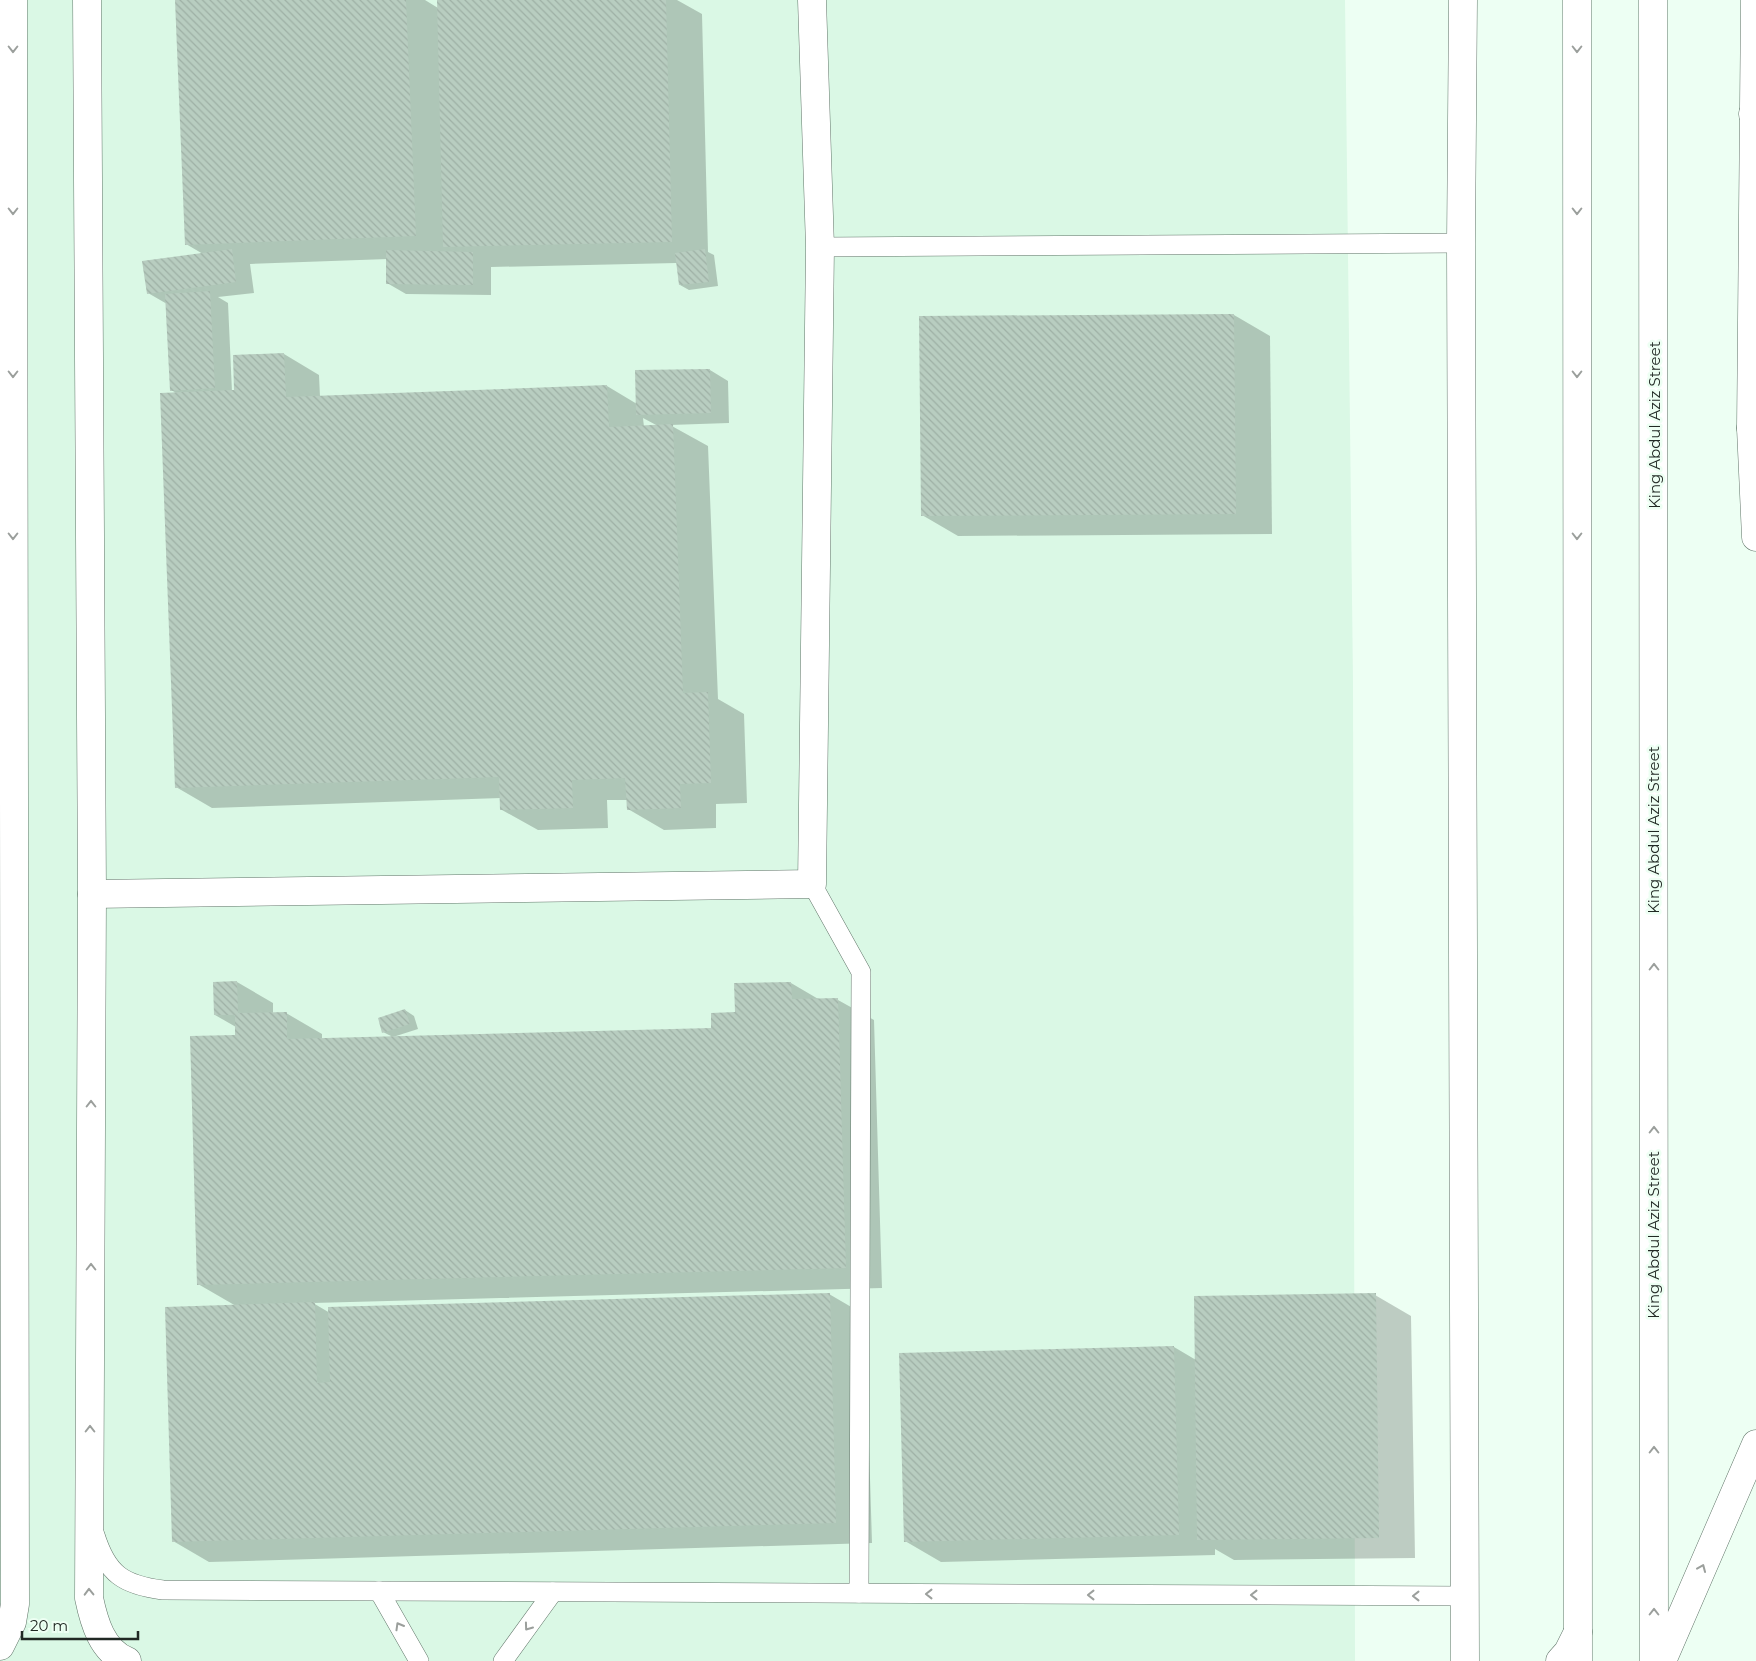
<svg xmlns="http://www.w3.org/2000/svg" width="1756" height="1661" font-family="Montserrat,sans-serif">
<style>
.built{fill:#daf8e5}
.shadow{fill:#0003;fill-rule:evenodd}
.building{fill:url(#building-back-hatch)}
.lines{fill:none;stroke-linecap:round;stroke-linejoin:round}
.lane-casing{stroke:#62766a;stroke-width:20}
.street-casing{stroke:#62766a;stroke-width:29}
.secondary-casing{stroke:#62766a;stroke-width:29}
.lane{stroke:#fff;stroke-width:19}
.street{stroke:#fff;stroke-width:28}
.secondary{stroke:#fff;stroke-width:28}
.oneway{stroke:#9b9f9c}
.labels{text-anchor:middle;stroke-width:5;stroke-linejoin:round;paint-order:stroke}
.street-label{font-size:15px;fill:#212924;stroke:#edfff3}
</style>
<defs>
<pattern id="building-back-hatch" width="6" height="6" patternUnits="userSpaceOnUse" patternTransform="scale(1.25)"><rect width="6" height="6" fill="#b8cdc0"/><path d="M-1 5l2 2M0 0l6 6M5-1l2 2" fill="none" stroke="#9eb0a5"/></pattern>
</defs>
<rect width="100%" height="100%" fill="#edfff3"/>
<polygon class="built" points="0,0 1345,0 1353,682 1355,1661 0,1661"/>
<g class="shadow">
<path d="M176,0H425L438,8V0H677L702,14L708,252L714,255L718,286L689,290L680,285L677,263L491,267V295L406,294L387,283L388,259L250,264L254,293L218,297L228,303L232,392L284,354L319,375L320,397L607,386L637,404L710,370L728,381L729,423L670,425L708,446L718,699L744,714L747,803L716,804V828L664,830L628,809L627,800H607L608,828L538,830L502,810L501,798L212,808L176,787L178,394L171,390L167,304L148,293L203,254L186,244ZM643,418L658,426L644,427Z"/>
<polygon points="1234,315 1270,336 1272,534 958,536 922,515"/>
<polygon points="237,982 273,1003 273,1014 286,1013 322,1034 322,1039 393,1037 383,1032 405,1010 414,1016 418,1029 393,1037 712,1029 791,983 820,1000 838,1000 874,1020 882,1288 313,1303 330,1313 829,1294 865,1315 872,1543 209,1562 173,1541 236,1306 198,1284 236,1036 236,1027 215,1015"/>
<polygon points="1375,1295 1411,1316 1415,1558 1234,1560 1215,1549 1215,1555 941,1562 905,1541 1174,1347 1196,1360"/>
</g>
<g class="building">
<polygon points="175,0 406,0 416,236 185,245"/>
<polygon points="437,0 666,0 672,242 443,247"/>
<polygon points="232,249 236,282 147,294 142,261"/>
<polygon points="705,249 709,282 679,285 675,253"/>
<polygon points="386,250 473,252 473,285 386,284"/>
<polygon points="210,291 215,388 170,391 165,294"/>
<polygon points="1234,314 1236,514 921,516 919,316"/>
<polygon points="284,353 286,397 607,385 609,427 673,424 683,693 708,692 711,783 680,784 681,808 627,810 625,778 572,780 573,808 500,810 499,777 175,788 160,393 234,390 233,355"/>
<polygon points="710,369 711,413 636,415 635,370"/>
<polygon points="237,981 238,1013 287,1012 287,1039 711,1028 711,1013 735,1012 734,983 791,982 792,999 838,998 846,1268 197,1285 190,1036 235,1035 235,1015 214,1015 213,982"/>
<polygon points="405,1009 410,1024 382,1033 378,1018"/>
<polygon points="830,1293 836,1523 172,1542 165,1307 315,1302 317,1383 330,1382 328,1307"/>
<polygon points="1376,1293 1379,1538 1197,1540 1194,1296"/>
<polygon points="1174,1346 1179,1535 904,1542 899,1353"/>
</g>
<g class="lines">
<defs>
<g id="lane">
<polyline points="820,247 1461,243"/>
<polyline points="812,884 861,972 859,1593"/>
<path d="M95,1535C107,1574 123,1585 163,1590L1465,1596"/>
<polyline points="379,1591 419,1661"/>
<polyline points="503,1661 553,1592"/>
</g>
<g id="street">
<path d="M87,0L92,894L89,1598C94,1622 102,1651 127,1661"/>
<polyline points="1463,0 1461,243 1465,1661"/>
<polyline points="1755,0 1751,428 1756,537"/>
<polyline points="92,894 812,884 820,247 812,0"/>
<polyline points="0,1646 12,1622 15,1604 13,0"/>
<polyline points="1560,1661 1568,1652 1578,1632"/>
<polyline points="1662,1661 1756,1444"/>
</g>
<g id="secondary">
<polyline points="1577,0 1578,1661"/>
<polyline points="1653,0 1654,1661"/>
<polyline points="1753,114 1756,119"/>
<polyline points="1751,428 1756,417"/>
</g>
</defs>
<use href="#lane" class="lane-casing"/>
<use href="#street" class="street-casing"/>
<use href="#secondary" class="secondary-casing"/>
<use href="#lane" class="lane"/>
<use href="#street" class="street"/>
<use href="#secondary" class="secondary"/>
</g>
<defs><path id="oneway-chevron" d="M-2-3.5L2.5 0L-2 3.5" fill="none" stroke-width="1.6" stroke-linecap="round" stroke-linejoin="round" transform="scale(1.25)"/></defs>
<g class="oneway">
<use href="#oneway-chevron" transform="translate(13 49) rotate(90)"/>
<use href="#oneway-chevron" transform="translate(1577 49) rotate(90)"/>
<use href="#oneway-chevron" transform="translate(13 211) rotate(90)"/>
<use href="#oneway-chevron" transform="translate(1577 211) rotate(90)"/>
<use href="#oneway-chevron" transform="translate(13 374) rotate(90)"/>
<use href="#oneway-chevron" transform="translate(1577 374) rotate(90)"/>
<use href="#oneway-chevron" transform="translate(13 536) rotate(90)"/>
<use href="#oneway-chevron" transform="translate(1577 536) rotate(90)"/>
<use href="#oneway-chevron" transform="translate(1654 967) rotate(-90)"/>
<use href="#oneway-chevron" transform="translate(91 1104) rotate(-90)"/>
<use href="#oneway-chevron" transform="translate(1654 1130) rotate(-90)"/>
<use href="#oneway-chevron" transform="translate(91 1267) rotate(-90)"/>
<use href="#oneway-chevron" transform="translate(90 1429) rotate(-90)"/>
<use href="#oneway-chevron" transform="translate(1654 1450) rotate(-90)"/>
<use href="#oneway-chevron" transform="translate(1702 1568) rotate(-67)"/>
<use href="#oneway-chevron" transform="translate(89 1592) rotate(-91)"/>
<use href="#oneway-chevron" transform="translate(929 1594) rotate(-180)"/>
<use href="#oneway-chevron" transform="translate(1091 1595) rotate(-180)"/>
<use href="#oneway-chevron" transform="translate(1254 1595) rotate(-180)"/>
<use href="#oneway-chevron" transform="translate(1416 1596) rotate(-180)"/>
<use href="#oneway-chevron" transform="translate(1654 1612) rotate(-90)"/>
<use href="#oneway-chevron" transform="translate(399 1626) rotate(-120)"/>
<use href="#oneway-chevron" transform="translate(528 1627) rotate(126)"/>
</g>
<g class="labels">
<g class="street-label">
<text transform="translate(1655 425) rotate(-90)" y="5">King Abdul Aziz Street</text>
<text transform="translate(1654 830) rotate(-90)" y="5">King Abdul Aziz Street</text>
<text transform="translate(1654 1235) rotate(-90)" y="5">King Abdul Aziz Street</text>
</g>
</g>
<path d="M22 1631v8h116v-8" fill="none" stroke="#212924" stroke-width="2.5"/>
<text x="30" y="1631" font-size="15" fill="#212924" stroke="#edfff3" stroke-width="4" paint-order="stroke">20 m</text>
</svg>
